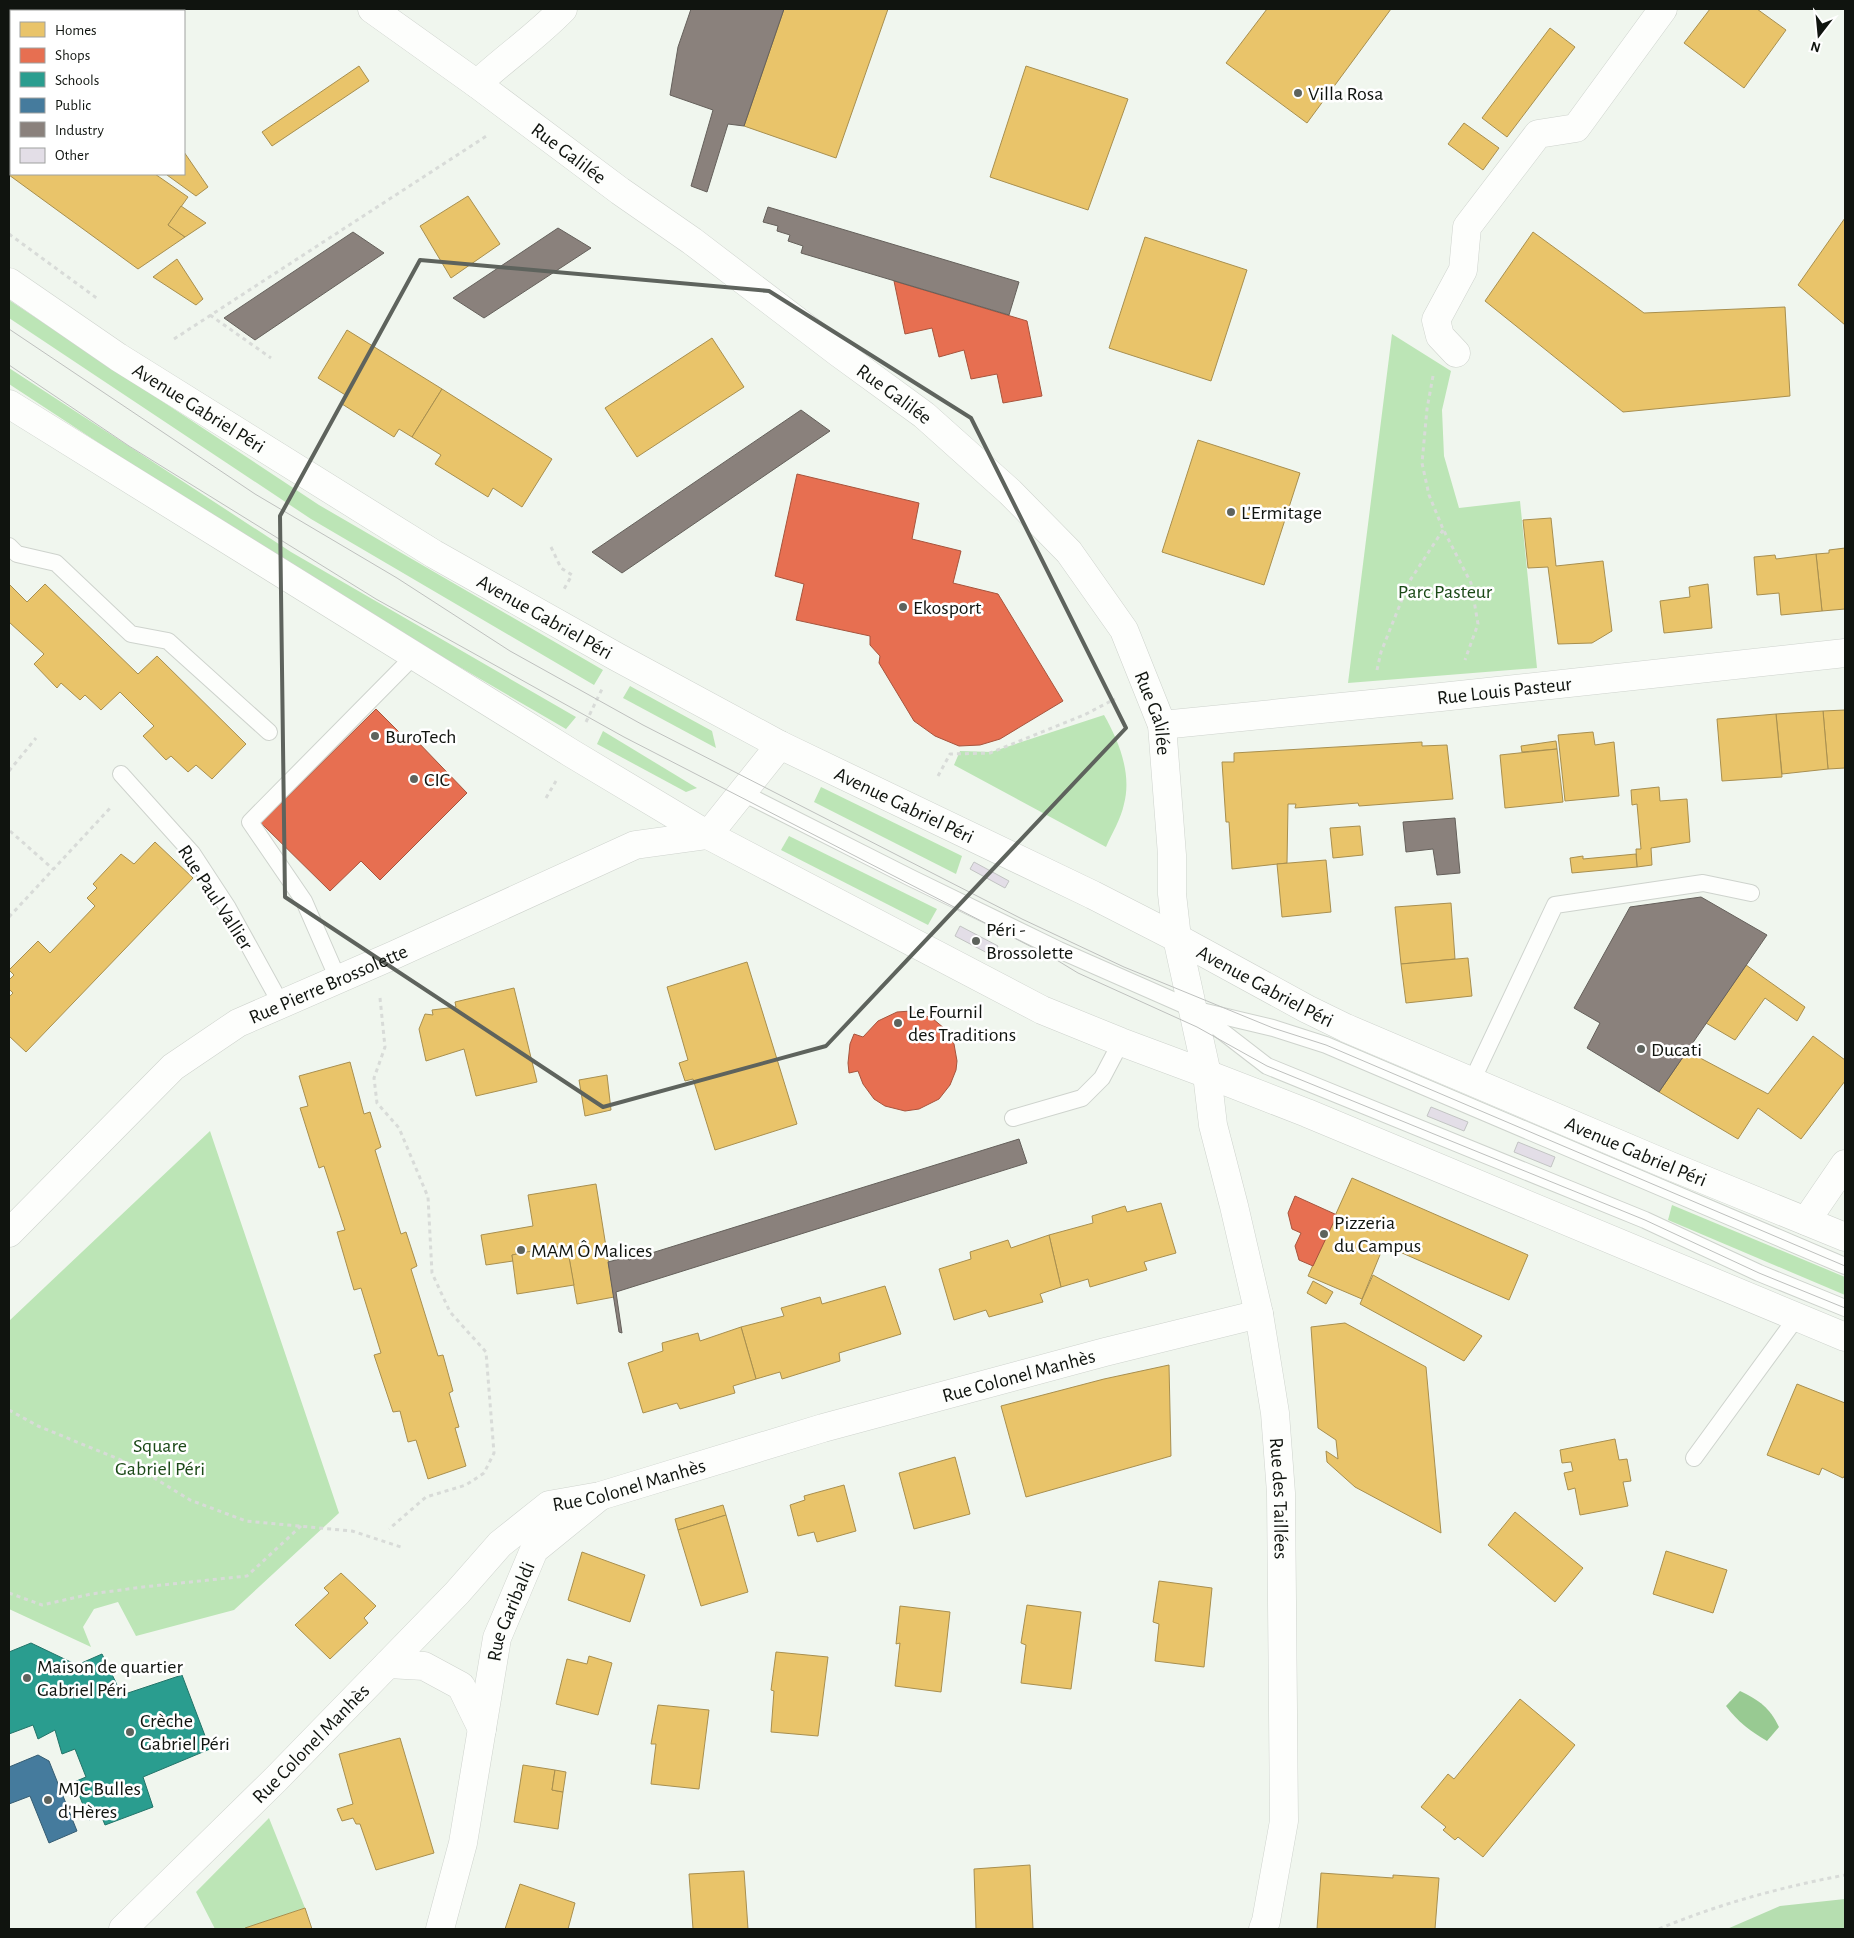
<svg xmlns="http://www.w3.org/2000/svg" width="1854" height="1938" font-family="'Alegreya Sans',sans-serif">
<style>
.green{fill:#bce5b6}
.forest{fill:#b6deb0}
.water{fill:#98ca92}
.homes{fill:#e9c46a;stroke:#a88f4f}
.shops{fill:#e76f51;stroke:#a6543d}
.schools{fill:#2a9d8f;stroke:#227469}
.public{fill:#457b9d;stroke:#355c72}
.industry{fill:#8a817c;stroke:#65605b}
.building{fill:#e3dee7;stroke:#c2c4c3}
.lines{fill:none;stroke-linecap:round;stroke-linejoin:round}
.lane-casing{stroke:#ced3cd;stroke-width:18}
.street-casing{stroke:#ced3cd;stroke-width:29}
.secondary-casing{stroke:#ced3cd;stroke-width:29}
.path{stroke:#d8dbd8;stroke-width:3;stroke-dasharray:4 4;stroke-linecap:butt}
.lane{stroke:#fdfefc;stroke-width:16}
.street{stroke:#fdfefc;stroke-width:28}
.secondary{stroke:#fdfefc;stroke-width:28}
.tram{stroke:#bec0be;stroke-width:1}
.marked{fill:none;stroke:#5e635d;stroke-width:4;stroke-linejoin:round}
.poi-dot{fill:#5e635d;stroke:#fff;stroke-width:2}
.labels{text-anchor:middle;stroke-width:5;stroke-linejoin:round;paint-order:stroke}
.poi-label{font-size:20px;fill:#10140f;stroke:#fff;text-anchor:start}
.street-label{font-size:20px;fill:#10140f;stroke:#fff}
.park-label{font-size:20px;fill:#1b4917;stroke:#fff}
</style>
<rect width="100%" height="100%" fill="#f0f6ee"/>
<g class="green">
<polygon points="9,300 319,505 603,670 594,685 311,519 9,318"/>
<polygon points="1392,334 1451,371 1442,410 1444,456 1459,508 1520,501 1537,668 1348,683"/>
<polygon points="9,368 291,552 576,717 566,729 283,564 9,384"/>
<polygon points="630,686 712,731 716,748 623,698"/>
<path d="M1104,715C1119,741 1132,774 1124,804C1121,819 1112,833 1106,847L954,765L960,751L991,752Z"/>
<polygon points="603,731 697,788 686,792 597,744"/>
<polygon points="821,787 962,856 956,874 814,802"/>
<polygon points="789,836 937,909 928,925 781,850"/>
<polygon points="210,1131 339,1513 234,1610 136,1636 118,1602 94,1609 83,1627 91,1647 9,1609 9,1321"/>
<polygon points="1672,1205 1845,1277 1845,1295 1668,1220"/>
<polygon points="269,1818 305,1908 246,1928 246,1929 215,1929 196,1892"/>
</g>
<polygon class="forest" points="1845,1899 1845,1929 1727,1929 1780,1906"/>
<path class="water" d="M1740,1691C1760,1701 1769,1707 1779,1727L1767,1741C1750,1731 1738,1722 1726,1706Z"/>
<g class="homes">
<polygon points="23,9 124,9 122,11 22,11"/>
<polygon points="784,9 888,9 836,158 744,126"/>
<polygon points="1267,9 1391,9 1307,123 1226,63"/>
<polygon points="1710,9 1757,9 1786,30 1744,88 1684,43"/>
<polygon points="1550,28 1575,47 1507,137 1482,118"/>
<polygon points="11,33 11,174 155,174 188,197 168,225 185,237 138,269 9,175 9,38"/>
<polygon points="359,66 369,81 272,146 262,132"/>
<polygon points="1026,66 1128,99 1088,210 990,177"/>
<polygon points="1464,123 1499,148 1483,170 1448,144"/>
<polygon points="184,152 208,187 196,196 167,175 184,174"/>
<polygon points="468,196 500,244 451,278 420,226"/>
<polygon points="181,206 206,223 185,237 168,225"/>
<polygon points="1845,218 1845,325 1798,285"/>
<polygon points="1533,232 1644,313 1785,307 1790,396 1623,412 1485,301"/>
<polygon points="1145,237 1247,270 1211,381 1109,348"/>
<polygon points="177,259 203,299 196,305 153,277"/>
<polygon points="347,330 442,389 412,437 399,429 394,437 342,404 347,396 318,378"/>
<polygon points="712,338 744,387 637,457 605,408"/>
<polygon points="442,389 552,459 522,507 493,488 488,497 435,464 441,455 412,437"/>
<polygon points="1198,440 1300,473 1264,585 1162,552"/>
<polygon points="1551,518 1556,566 1603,561 1612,631 1592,643 1558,644 1548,567 1528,568 1523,520"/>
<polygon points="1845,548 1845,609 1822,611 1816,554 1829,553 1829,550"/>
<polygon points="1816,554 1822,611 1781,615 1779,593 1757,595 1754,557 1775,555 1776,559"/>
<polygon points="9,584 27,602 45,584 138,674 157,656 246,744 212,779 196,765 188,772 171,756 166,760 143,736 154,726 120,692 101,710 85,695 80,700 61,683 57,688 34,664 44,654 9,622"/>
<polygon points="1708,584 1712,628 1664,633 1660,601 1690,597 1689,587"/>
<polygon points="1845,710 1845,768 1828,769 1823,711"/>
<polygon points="1823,711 1828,769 1782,774 1776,714"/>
<polygon points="1776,714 1782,777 1722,781 1717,719"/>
<polygon points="1593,732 1595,745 1614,742 1619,796 1565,801 1558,735"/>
<polygon points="1556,741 1557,749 1522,752 1521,746"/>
<polygon points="1422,742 1422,746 1447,745 1453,799 1359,806 1358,803 1295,808 1296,804 1288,804 1287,863 1232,869 1229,822 1226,822 1222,762 1234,762 1234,753"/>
<polygon points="1557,749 1563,802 1505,808 1500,755"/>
<polygon points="1659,787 1660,801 1687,799 1690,842 1651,848 1652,865 1637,867 1636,849 1641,849 1637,804 1632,805 1631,790"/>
<polygon points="1360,826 1363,855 1333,858 1330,828"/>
<polygon points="155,842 193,878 26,1052 9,1036 9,997 13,993 9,989 9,980 14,975 9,970 38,941 50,953 95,906 87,898 97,888 93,884 121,854 134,864"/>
<polygon points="1636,854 1637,867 1572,873 1570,858 1583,856 1583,859"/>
<polygon points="1326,860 1331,912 1282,917 1277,864"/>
<polygon points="1451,903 1455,959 1401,964 1395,907"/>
<polygon points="1468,958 1472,996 1406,1003 1401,964"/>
<polygon points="747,962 797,1124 715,1150 693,1079 685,1081 679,1063 688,1060 667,987"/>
<polygon points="1746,965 1805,1007 1797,1021 1765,998 1735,1040 1706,1023"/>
<polygon points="514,988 537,1082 476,1096 464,1049 426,1061 419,1029 425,1014 433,1015 432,1010 456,1007 455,1002"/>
<polygon points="1813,1036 1845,1060 1845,1081 1801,1139 1758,1108 1738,1139 1659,1092 1687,1051 1768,1094"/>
<polygon points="350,1062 364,1114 370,1112 381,1147 375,1150 401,1234 406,1232 417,1266 411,1269 438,1356 443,1355 453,1391 449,1393 459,1427 455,1428 466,1466 428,1479 416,1440 408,1442 400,1411 393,1412 374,1355 381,1353 361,1288 354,1290 337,1232 345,1230 324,1166 319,1168 300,1108 308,1106 299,1076"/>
<polygon points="607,1075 611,1110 585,1116 579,1080"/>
<polygon points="1352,1178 1528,1255 1509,1300 1384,1245 1362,1299 1308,1276"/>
<polygon points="596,1184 614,1297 577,1304 567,1246 555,1247 556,1253 533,1257 532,1251 512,1255 513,1261 486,1265 481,1235 533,1226 528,1195"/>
<polygon points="1161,1203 1176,1253 1144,1262 1147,1270 1090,1287 1088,1279 1061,1287 1049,1235 1093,1223 1092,1216 1125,1206 1127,1212"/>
<polygon points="1049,1235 1061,1287 1040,1294 1043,1302 989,1317 986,1310 954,1320 939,1269 971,1259 970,1252 1008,1240 1011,1248"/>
<polygon points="567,1246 574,1285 517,1294 512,1255 532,1251 533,1257 556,1253 555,1247"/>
<polygon points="1373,1275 1482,1336 1464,1361 1360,1304"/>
<polygon points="1313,1281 1333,1292 1326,1304 1307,1293"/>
<polygon points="885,1286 901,1334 839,1353 840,1361 782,1379 780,1372 756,1379 741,1327 784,1316 781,1308 820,1297 822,1304"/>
<polygon points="1345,1323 1426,1367 1441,1533 1355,1487 1327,1462 1326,1451 1338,1459 1336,1440 1318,1428 1311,1327"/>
<polygon points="741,1327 756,1379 733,1386 735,1393 680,1409 677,1403 643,1413 628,1363 663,1351 662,1343 698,1333 700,1341"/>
<polygon points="1169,1365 1171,1456 1026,1497 1001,1406 1104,1379"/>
<polygon points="1797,1384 1845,1403 1845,1475 1843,1478 1822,1468 1819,1475 1767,1455"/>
<polygon points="1615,1439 1619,1460 1627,1459 1631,1481 1623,1482 1628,1506 1580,1515 1575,1488 1568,1490 1564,1473 1573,1471 1571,1462 1562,1463 1560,1450"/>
<polygon points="955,1457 970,1514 914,1529 899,1473"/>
<polygon points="844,1485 856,1531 817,1542 814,1532 798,1536 790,1505 805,1500 804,1496"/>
<polygon points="723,1505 726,1515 678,1530 675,1519"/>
<polygon points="1515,1512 1583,1568 1555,1602 1488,1545"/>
<polygon points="726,1515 748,1592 701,1606 678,1530"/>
<polygon points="1666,1551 1727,1570 1713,1613 1653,1594"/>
<polygon points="582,1552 645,1575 630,1622 568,1600"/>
<polygon points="341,1573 376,1606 364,1618 368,1623 330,1659 295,1625 329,1593 324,1588"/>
<polygon points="1159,1581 1212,1588 1204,1667 1155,1661 1159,1624 1153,1622"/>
<polygon points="1027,1605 1081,1612 1071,1689 1021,1683 1026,1645 1021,1643"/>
<polygon points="900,1606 950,1612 941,1692 895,1686 900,1643 896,1644"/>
<polygon points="776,1652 828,1657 818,1736 771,1732 774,1691 771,1690"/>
<polygon points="589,1656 612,1663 598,1715 556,1704 567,1659 587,1664"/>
<polygon points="1520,1699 1575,1745 1483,1857 1458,1837 1455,1840 1443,1830 1446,1827 1421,1807 1448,1774 1454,1779"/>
<polygon points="658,1705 709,1710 699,1789 651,1784 656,1744 651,1744"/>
<polygon points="400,1738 434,1853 376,1870 360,1824 356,1824 353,1818 342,1821 337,1809 353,1804 339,1754"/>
<polygon points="523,1765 555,1770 552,1790 563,1792 558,1829 514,1822"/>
<polygon points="555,1770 566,1772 563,1792 552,1790"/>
<polygon points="1030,1865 1033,1929 1042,1929 976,1929 974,1869"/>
<polygon points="744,1871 748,1929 693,1929 689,1874"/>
<polygon points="1321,1873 1393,1878 1393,1875 1439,1878 1435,1929 1317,1929"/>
<polygon points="520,1884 575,1903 568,1929 505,1929"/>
<polygon points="305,1908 312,1929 246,1929 245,1928"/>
</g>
<g class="shops">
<polygon points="894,281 1027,321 1042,396 1003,403 997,374 971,379 964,350 939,357 932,328 905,334"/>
<polygon points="797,474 919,503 912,539 961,551 953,583 998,594 1063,701 1000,739 980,745 959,746 935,736 914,721 879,663 880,656 870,645 870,636 796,620 804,584 775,576"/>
<polygon points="376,709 409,742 414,738 467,793 380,880 361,861 330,891 261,823"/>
<polygon points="911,1011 932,1018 945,1029 954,1044 957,1061 956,1070 950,1085 939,1099 919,1109 905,1111 885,1106 874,1099 863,1084 858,1071 849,1073 848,1063 850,1044 854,1034 863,1037 878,1021 897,1012"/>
<polygon points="1295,1196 1337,1215 1313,1266 1299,1260 1295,1246 1301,1233 1292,1229 1288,1213"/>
</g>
<polygon class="schools" points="31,1643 77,1665 102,1654 122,1695 182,1675 210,1749 143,1777 153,1807 105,1825 101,1815 89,1820 74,1782 86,1777 75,1749 62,1754 55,1730 38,1739 33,1725 9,1734 9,1652"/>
<polygon class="public" points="38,1755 49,1761 77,1831 49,1843 30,1796 9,1804 9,1767"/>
<g class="industry">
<polygon points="691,9 784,9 744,126 728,124 707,192 691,186 713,110 670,95 678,47"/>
<polygon points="768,207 1019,282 1009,315 801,253 803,246 788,241 790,235 777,231 778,226 763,222"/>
<polygon points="558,228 591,248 484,318 453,298"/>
<polygon points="353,232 384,253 255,340 224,318"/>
<polygon points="801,410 830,431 622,573 592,552"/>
<polygon points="1455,818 1460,873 1437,875 1433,849 1406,852 1403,822"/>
<polygon points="1701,897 1767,935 1659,1092 1587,1048 1600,1023 1574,1008 1630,907"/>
<polygon points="1019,1139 1027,1163 616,1292 622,1333 619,1332 608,1262 627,1257 629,1260"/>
</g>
<g class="building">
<polygon points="974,862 1009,881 1005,888 970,869"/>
<polygon points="960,926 998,946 993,956 955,936"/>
<polygon points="1431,1107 1468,1122 1464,1131 1427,1116"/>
<polygon points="1518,1142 1555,1157 1551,1167 1514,1152"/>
</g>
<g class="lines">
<defs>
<g id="lane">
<polyline points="9,546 17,554 56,563 131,634 168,641 269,732"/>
<polyline points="121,774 192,853 228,908 281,1004"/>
<polyline points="743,793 911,878 1059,950 1193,1009 1273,1028 1326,1045 1845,1266"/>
<polyline points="338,979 304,901 250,822 414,656"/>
<polyline points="1197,1012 1267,1066 1645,1220 1759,1273 1845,1308"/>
<polyline points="1472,1081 1555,905 1703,883 1751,893"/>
<polyline points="1013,1118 1082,1098 1102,1078 1121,1042"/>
<polyline points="1694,1458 1797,1317"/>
</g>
<g id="street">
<path id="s1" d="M372,9L477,84L620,191L692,241L839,353L924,415L1010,492L1069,552L1124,630L1162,725L1172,855V894L1177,938"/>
<path d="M477,84C505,58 537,36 563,9"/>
<polyline points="1456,353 1440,336 1436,320 1463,270 1467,227 1538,134 1576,128 1663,9"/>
<path id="s2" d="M1162,725L1441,697L1845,653"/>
<polyline points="1806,1221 1845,1164"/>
<path id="s3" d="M9,1233L173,1067L238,1023L394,955L635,845L708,835"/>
<polyline points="388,1664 424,1666 461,1686 482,1729"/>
<path id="s4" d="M123,1929L275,1780L457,1593L500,1544L549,1505L600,1496L823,1428L1105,1352L1259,1314"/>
<path id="s5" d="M440,1929L463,1843L497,1638L534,1550L599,1497"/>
</g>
<g id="secondary">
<path id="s6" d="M9,282L118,357L434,554L617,657L780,745L1093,895L1177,938L1307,1009L1346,1028L1668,1165L1845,1237"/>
<polyline points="9,404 571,753 708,835 1042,1010 1121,1042 1207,1074 1307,1113 1845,1337"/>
<polyline points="708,835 780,745"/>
<path id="s7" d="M1177,938L1207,1074L1213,1125L1234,1206L1259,1314L1275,1413L1281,1493L1284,1821L1266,1921L1263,1929"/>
</g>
</defs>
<use href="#lane" class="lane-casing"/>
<use href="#street" class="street-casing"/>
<use href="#secondary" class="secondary-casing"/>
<g class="path">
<polyline points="9,234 98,299"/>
<polyline points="210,315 271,358"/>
<polyline points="174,339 488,135"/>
<polyline points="1433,376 1427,409 1422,463 1429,495 1443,529 1471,583 1478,624 1465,660"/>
<polyline points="551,547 561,568 572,575 564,589"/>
<polyline points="1377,670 1381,652 1409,582 1443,530"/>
<polyline points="586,722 603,687"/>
<polyline points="9,771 36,738"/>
<polyline points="938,776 950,754 990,753 1084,715 1115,699"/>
<polyline points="546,798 556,781"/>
<polyline points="10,831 53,869"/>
<polyline points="9,917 112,806"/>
<polyline points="380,998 385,1047 374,1078 377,1103 399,1128 428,1197 432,1273 450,1312 486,1352 494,1453 484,1473 466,1485 426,1497 389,1529"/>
<polyline points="9,1410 38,1426 133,1465 190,1500 246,1521 352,1531 401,1547"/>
<polyline points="9,1593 42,1605 91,1594 143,1587 247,1576 301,1526"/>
<path d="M1659,1929C1718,1904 1782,1887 1845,1875"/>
</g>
<use href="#lane" class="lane"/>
<use href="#street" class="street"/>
<use href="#secondary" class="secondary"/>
<g class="tram">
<polyline points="9,329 255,494 397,578 510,651 643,725 1022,919 1124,967 1273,1028 1326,1045 1845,1266"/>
<polyline points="9,365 129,446 376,599 624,737 1055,959 1078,973 1197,1027 1267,1066 1645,1220 1759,1273 1845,1308"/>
</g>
</g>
<path class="marked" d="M420,260L769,291L971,418L1126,728L826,1046L603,1107L285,897L280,516Z"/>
<g class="poi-dot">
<circle cx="1298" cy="93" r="5"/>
<circle cx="1231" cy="512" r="5"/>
<circle cx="903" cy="607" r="5"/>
<circle cx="375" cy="736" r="5"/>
<circle cx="414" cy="779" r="5"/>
<circle cx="976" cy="941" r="5"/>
<circle cx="898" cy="1023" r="5"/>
<circle cx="1641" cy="1049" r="5"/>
<circle cx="1324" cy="1234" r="5"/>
<circle cx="521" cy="1250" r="5"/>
<circle cx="27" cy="1678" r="5"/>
<circle cx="130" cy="1732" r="5"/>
<circle cx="48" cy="1800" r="5"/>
</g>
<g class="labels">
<g class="poi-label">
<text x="1308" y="100">Villa Rosa</text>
<text x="1241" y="519">L'Ermitage</text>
<text x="913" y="614">Ekosport</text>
<text x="385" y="743">BuroTech</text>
<text x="424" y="786">CIC</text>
<text x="986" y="936">Péri -<tspan x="986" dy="23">Brossolette</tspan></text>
<text x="908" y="1018">Le Fournil<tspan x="908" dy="23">des Traditions</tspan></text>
<text x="1651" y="1056">Ducati</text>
<text x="1334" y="1229">Pizzeria<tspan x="1334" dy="23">du Campus</tspan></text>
<text x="531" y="1257">MAM Ô Malices</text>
<text x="37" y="1673">Maison de quartier<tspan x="37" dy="23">Gabriel Péri</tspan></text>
<text x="140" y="1727">Crèche<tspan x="140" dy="23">Gabriel Péri</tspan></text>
<text x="58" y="1795">MJC Bulles<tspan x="58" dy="23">d'Hères</tspan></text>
</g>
<g class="street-label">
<text dy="7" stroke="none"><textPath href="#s1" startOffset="244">Rue Galilée</textPath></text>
<text dy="7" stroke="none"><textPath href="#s1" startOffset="649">Rue Galilée</textPath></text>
<text dy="7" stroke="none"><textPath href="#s6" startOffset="228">Avenue Gabriel Péri</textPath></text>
<text dy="7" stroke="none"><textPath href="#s6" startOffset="632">Avenue Gabriel Péri</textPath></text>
<text dy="7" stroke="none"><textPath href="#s2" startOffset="344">Rue Louis Pasteur</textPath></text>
<text dy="7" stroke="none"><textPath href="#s1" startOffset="1069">Rue Galilée</textPath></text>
<text dy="7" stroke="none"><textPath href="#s6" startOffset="1038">Avenue Gabriel Péri</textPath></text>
<text transform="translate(216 897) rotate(57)" y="7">Rue Paul Vallier</text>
<text dy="7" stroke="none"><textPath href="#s3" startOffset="410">Rue Pierre Brossolette</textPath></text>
<text dy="7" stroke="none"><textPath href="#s6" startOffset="1442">Avenue Gabriel Péri</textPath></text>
<text dy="7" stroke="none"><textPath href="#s6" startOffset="1848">Avenue Gabriel Péri</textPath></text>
<text dy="7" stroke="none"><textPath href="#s4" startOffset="1089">Rue Colonel Manhès</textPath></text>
<text dy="7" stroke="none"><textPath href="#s4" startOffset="684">Rue Colonel Manhès</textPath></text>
<text dy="7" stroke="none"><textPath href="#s7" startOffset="571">Rue des Taillées</textPath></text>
<text dy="7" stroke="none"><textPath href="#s5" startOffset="326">Rue Garibaldi</textPath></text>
<text dy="7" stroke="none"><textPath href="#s4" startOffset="264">Rue Colonel Manhès</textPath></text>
</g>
<g class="park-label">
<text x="1445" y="598">Parc Pasteur</text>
<text x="160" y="1452">Square<tspan x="160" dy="23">Gabriel Péri</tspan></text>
</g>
</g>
<rect width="1854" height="1938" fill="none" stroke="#10140f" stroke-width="20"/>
<rect x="10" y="10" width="175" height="165" fill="#ffffff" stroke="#9fa19f"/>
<rect x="20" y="22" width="25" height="15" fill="#e9c46a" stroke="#9fa19f"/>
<text x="55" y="35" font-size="15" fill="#10140f">Homes</text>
<rect x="20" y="48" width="25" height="15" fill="#e76f51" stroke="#9fa19f"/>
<text x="55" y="60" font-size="15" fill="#10140f">Shops</text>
<rect x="20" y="72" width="25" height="15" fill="#2a9d8f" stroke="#9fa19f"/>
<text x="55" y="85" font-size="15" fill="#10140f">Schools</text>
<rect x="20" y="98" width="25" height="15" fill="#457b9d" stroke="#9fa19f"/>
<text x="55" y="110" font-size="15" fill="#10140f">Public</text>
<rect x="20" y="122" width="25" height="15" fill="#8a817c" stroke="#9fa19f"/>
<text x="55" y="135" font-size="15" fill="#10140f">Industry</text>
<rect x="20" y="148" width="25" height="15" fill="#e3dee7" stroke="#9fa19f"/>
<text x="55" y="160" font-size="15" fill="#10140f">Other</text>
<g transform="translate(1819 35) rotate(196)" stroke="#ffffff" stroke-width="4" paint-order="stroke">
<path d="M0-4L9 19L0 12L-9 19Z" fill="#10140f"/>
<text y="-8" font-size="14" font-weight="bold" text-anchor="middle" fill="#10140f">N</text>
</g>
</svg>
